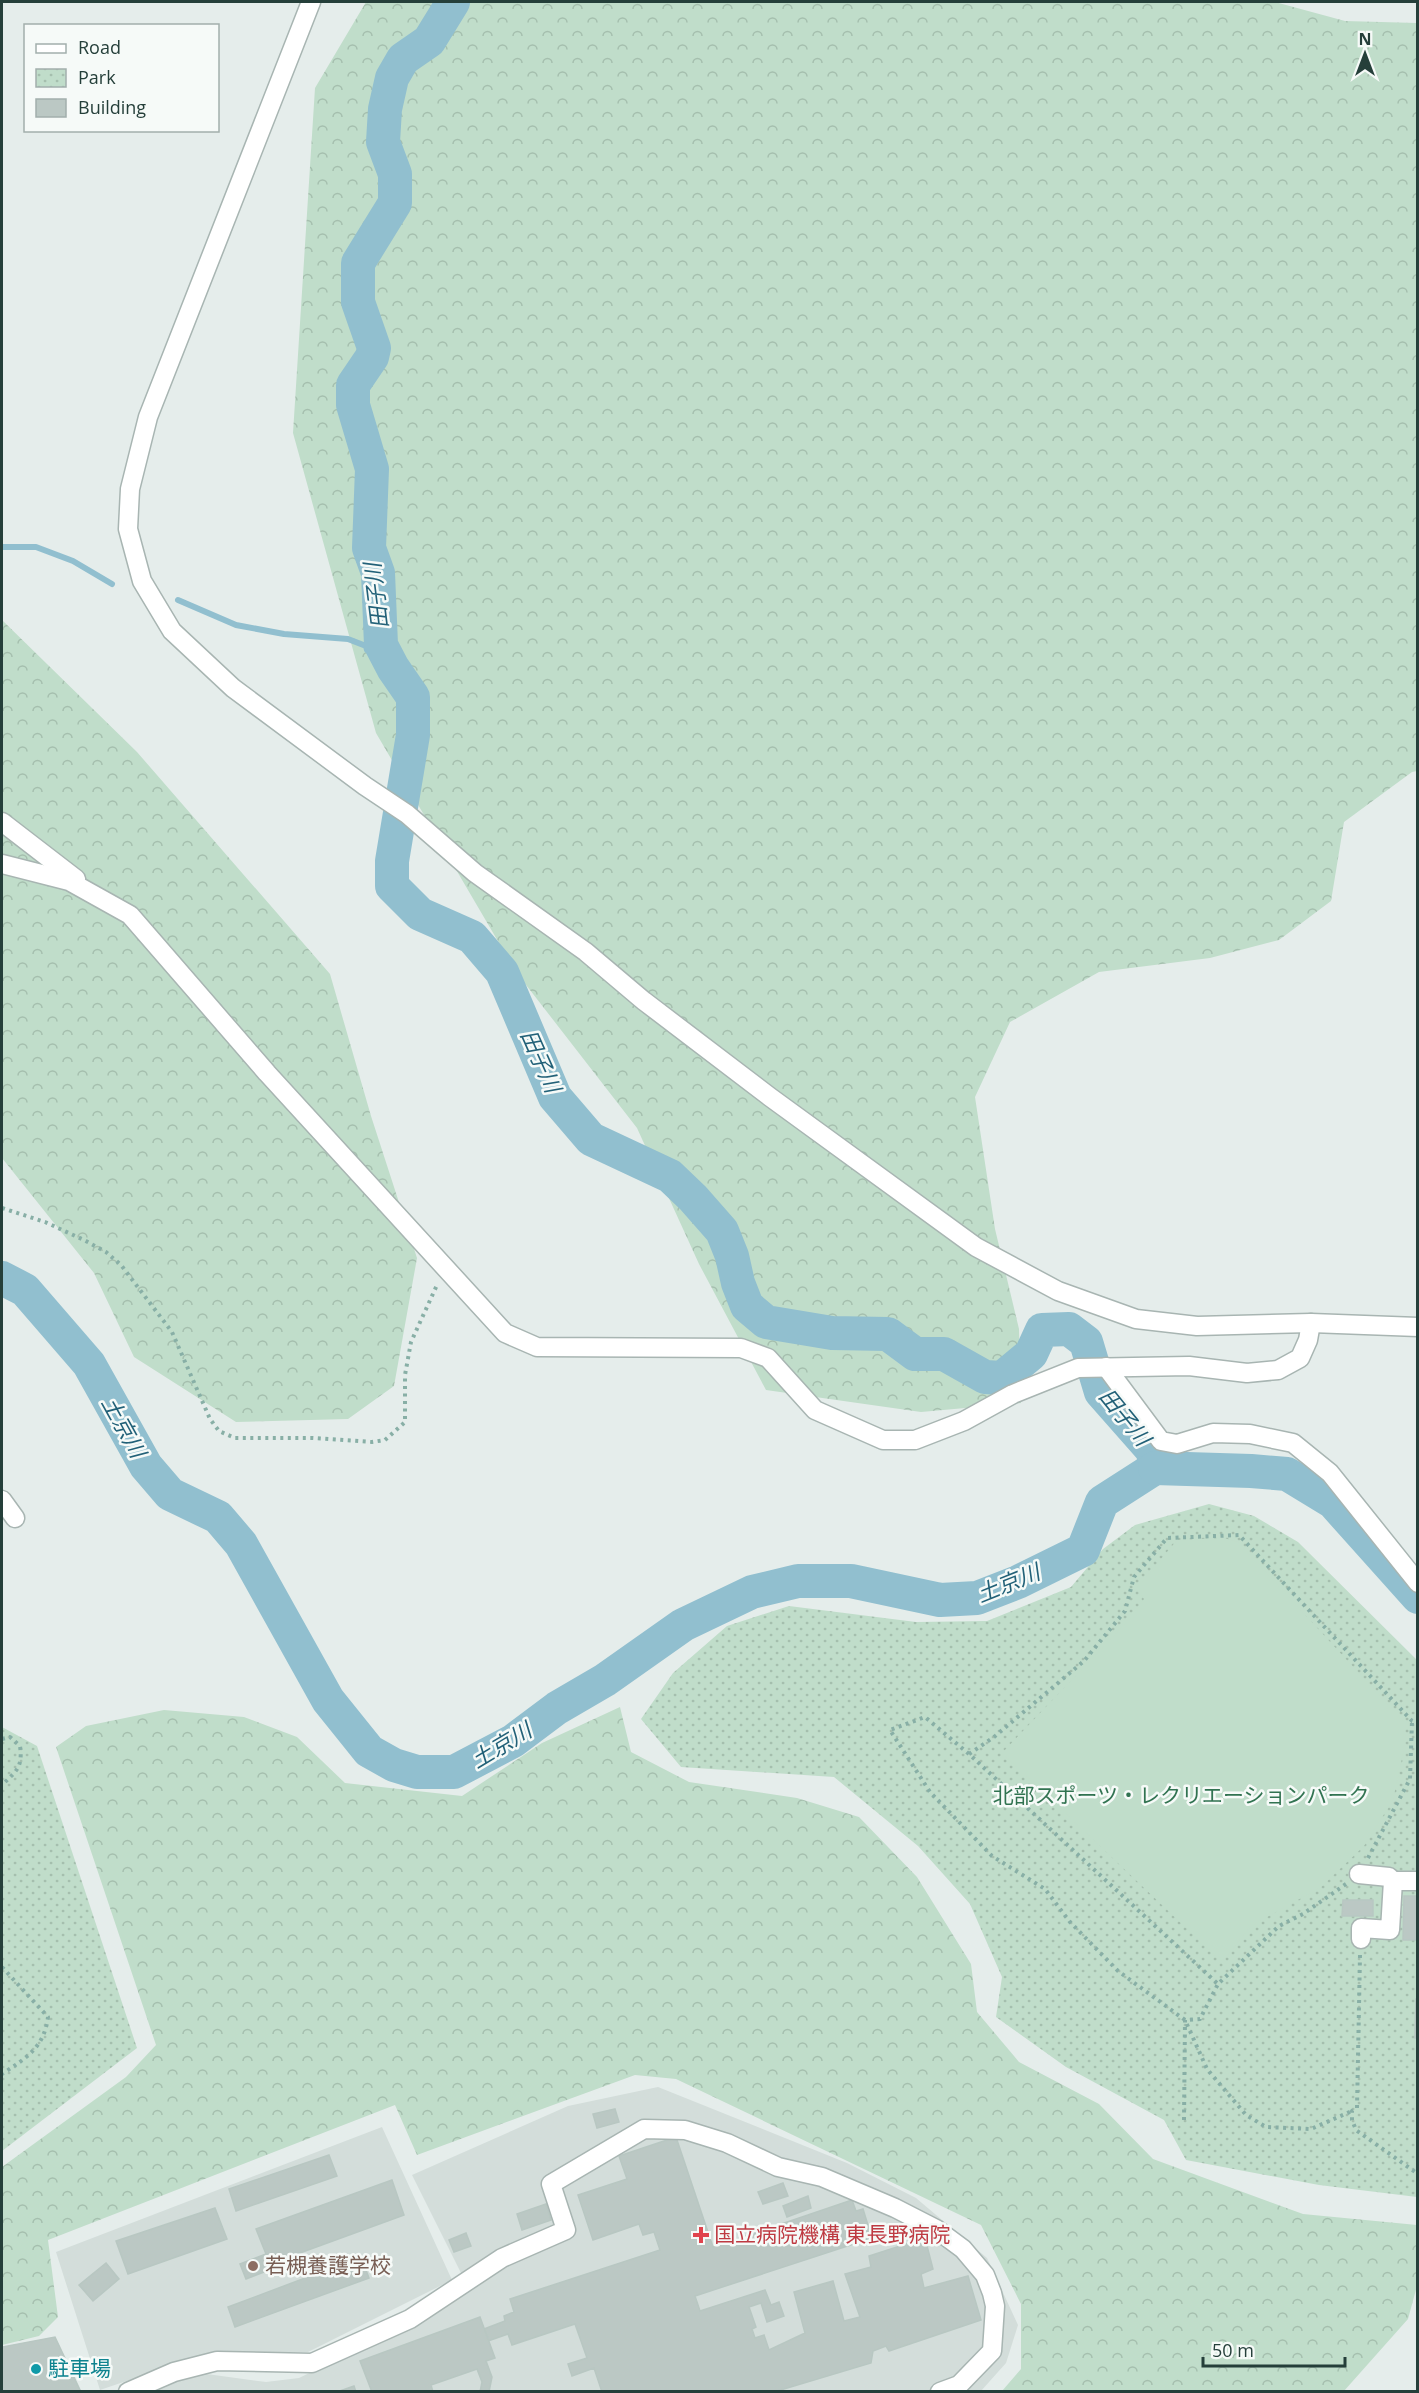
<svg xmlns="http://www.w3.org/2000/svg" width="1419" height="2393" font-family="'Open Sans','Noto Sans JP',sans-serif">
<style>
.built{fill:#d3ddda}
.forest{fill:url(#forest-crowns)}
.park{fill:url(#park-dots)}
.pitch{fill:#c0ddca}
.lines{fill:none;stroke-linecap:round;stroke-linejoin:round}
.stream{stroke:#91bfcf;stroke-width:6}
.river{stroke:#91bfcf;stroke-width:34}
.building{fill:#bbc8c4;stroke:#b8c7c2;stroke-width:1.5}
.minor-casing{stroke:#a8b5b2;stroke-width:21}
.path{stroke:#88afa6;stroke-width:4;stroke-dasharray:3 4.5;stroke-linecap:butt}
.minor{stroke:#fff;stroke-width:18}
.health-dot{fill:#e0444e;stroke:#f6faf8;stroke-width:2}
.education-dot{fill:#8d6e63;stroke:#f6faf8;stroke-width:2}
.culture-dot{fill:#0f9aa8;stroke:#f6faf8;stroke-width:2}
.labels{text-anchor:middle;stroke-width:5;stroke-linejoin:round;paint-order:stroke}
.park-label{font-size:21px;fill:#317351;stroke:#f6faf8}
.health-label{font-size:21px;fill:#be3a42;stroke:#f6faf8;text-anchor:start}
.education-label{font-size:21px;fill:#785e54;stroke:#f6faf8;text-anchor:start}
.culture-label{font-size:21px;fill:#0d838f;stroke:#f6faf8;text-anchor:start}
.water-label{font-size:22px;font-style:italic;fill:#226178;stroke:#f6faf8}
</style>
<defs>
<pattern id="forest-crowns" width="20" height="18" patternUnits="userSpaceOnUse" patternTransform="scale(1.5)"><rect width="20" height="18" fill="#c0ddca"/><path d="M2 6a3 3 0 1 1 6 0M12 15a3 3 0 1 1 6 0" fill="none" stroke="#a5bfae"/></pattern>
<pattern id="park-dots" width="8" height="8" patternUnits="userSpaceOnUse" patternTransform="scale(1.5)"><rect width="8" height="8" fill="#c0ddca"/><path d="M2 2h.1M6 6h.1" fill="none" stroke="#a5bfae" stroke-width="1.8" stroke-linecap="round"/></pattern>
</defs>
<rect width="100%" height="100%" fill="#e5edeb"/>
<g class="built">
<polygon points="658,2087 847,2163 916,2198 987,2258 1018,2325 1006,2363 981,2391 148,2392 192,2372 266,2382 299,2378 413,2323 469,2289 412,2175 568,2106"/>
<polygon points="382,2127 452,2280 308,2352 200,2356 100,2390 56,2252"/>
</g>
<g class="forest">
<polygon points="366,2 1275,2 1345,21 1417,23 1417,771 1412,772 1344,822 1331,901 1279,940 1210,958 1099,972 1010,1022 975,1097 995,1229 1019,1329 1021,1403 921,1412 766,1390 699,1264 637,1128 516,972 376,733 293,433 315,88"/>
<polygon points="2,620 137,752 330,974 371,1116 417,1258 394,1386 348,1419 236,1422 134,1357 94,1273 2,1158"/>
<polygon points="620,1707 631,1752 689,1782 797,1798 859,1817 917,1877 971,1964 977,2012 1019,2062 1099,2104 1153,2159 1303,2214 1417,2225 1417,2286 1408,2319 1344,2391 1002,2391 1021,2369 1021,2304 981,2225 676,2079 635,2075 417,2155 395,2105 48,2240 58,2317 39,2336 2,2345 2,2167 126,2077 156,2045 56,1747 86,1726 164,1710 244,1717 297,1737 345,1783 462,1796 542,1743"/>
</g>
<g class="park">
<polygon points="1209,1504 1254,1516 1298,1542 1417,1660 1417,2197 1319,2185 1186,2160 1164,2120 1066,2067 996,2017 1002,1977 970,1904 918,1846 834,1777 681,1767 641,1719 673,1673 727,1626 789,1606 916,1622 987,1621 1071,1587 1103,1549 1135,1525"/>
<polygon points="2,1727 37,1746 137,2048 2,2151"/>
</g>
<polygon class="pitch" points="1224,1538 1238,1542 1403,1721 1404,1749 1393,1800 1364,1846 1321,1887 1251,1926 1222,1962 1002,1753 1128,1621 1144,1599 1136,1589 1177,1540"/>
<g class="lines">
<g class="stream">
<polyline points="2,547 36,547 73,561 112,584"/>
<polyline points="178,600 236,625 284,634 348,639 366,646 367,650 385,653"/>
</g>
<g class="river">
<polyline points="453,2 429,41 403,59 392,78 385,109 383,142 395,174 395,203 358,263 358,302 374,348 372,357 353,385 353,405 372,469 369,548 378,573 381,645 393,668 413,697 413,735 392,861 392,886 420,914 472,937 502,972 555,1097 591,1139 670,1176 693,1198 722,1231 732,1256 738,1283 747,1306 766,1322 832,1333 888,1334 915,1354 944,1354 985,1377 1002,1378 1031,1354 1042,1330 1069,1329 1086,1342 1101,1392 1153,1451 1155,1468"/>
<polyline points="2,1278 25,1290 89,1364 146,1466 170,1494 218,1517 241,1544 328,1700 369,1751 394,1765 417,1772 454,1772 513,1741 557,1708 605,1680 683,1625 752,1592 798,1581 851,1581 940,1600 977,1598 1018,1582 1083,1550 1102,1502 1155,1468"/>
<polyline points="1155,1468 1251,1471 1287,1474 1333,1502 1418,1597"/>
</g>
</g>
<g class="building">
<polygon points="1404,1896 1418,1896 1418,1940 1403,1940"/>
<polygon points="1343,1900 1373,1900 1373,1916 1342,1916"/>
<polygon points="1416,1999 1418,1999 1418,2038 1415,2038"/>
<polygon points="615,2109 619,2122 597,2128 593,2114"/>
<polygon points="676,2137 713,2247 852,2200 856,2211 863,2209 872,2238 695,2296 700,2311 765,2290 771,2305 779,2302 784,2316 767,2322 761,2303 749,2307 756,2327 752,2329 755,2338 764,2335 769,2350 805,2333 794,2292 833,2281 844,2321 860,2317 845,2274 871,2267 869,2256 925,2238 933,2269 921,2274 924,2288 968,2276 981,2320 889,2351 886,2346 873,2351 871,2363 774,2392 602,2392 594,2368 572,2376 568,2364 587,2358 575,2324 512,2345 508,2334 488,2341 484,2329 505,2321 504,2316 514,2312 510,2299 660,2250 654,2232 643,2235 639,2224 593,2240 578,2195 627,2179 619,2156"/>
<polygon points="329,2155 337,2176 236,2211 229,2189"/>
<polygon points="392,2180 404,2215 267,2265 269,2270 246,2279 240,2264 266,2254 256,2229"/>
<polygon points="783,2183 788,2196 763,2204 758,2192"/>
<polygon points="808,2196 811,2208 787,2217 783,2206"/>
<polygon points="546,2204 551,2220 522,2230 517,2214"/>
<polygon points="215,2208 227,2239 128,2274 116,2241"/>
<polygon points="466,2233 471,2246 454,2252 449,2240"/>
<polygon points="361,2257 369,2278 235,2327 228,2307"/>
<polygon points="106,2263 119,2279 93,2301 79,2285"/>
<polygon points="480,2317 495,2358 486,2361 492,2377 489,2392 480,2392 482,2382 477,2369 431,2385 433,2392 372,2392 360,2361"/>
<polygon points="55,2337 81,2392 2,2392 2,2347"/>
<polygon points="354,2386 356,2392 337,2392"/>
</g>
<g class="lines">
<defs>
<g id="minor">
<polyline points="311,2 148,417 130,489 128,529 142,581 172,631 233,688 365,786 407,814 475,873 586,952 644,1001 770,1097 976,1247 1058,1291 1136,1319 1197,1326 1311,1323 1418,1327"/>
<polyline points="2,822 76,879"/>
<polyline points="2,864 69,881 130,915 267,1073 505,1333 537,1347 741,1348 768,1358 815,1410 883,1440 915,1440 964,1421 1013,1394 1078,1368 1189,1366 1247,1373 1278,1370 1300,1358 1308,1340 1311,1323"/>
<polyline points="1106,1367 1161,1441 1177,1444 1213,1433 1250,1434 1293,1443 1330,1473 1418,1583"/>
<polyline points="2,1500 15,1518"/>
<polyline points="1359,1874 1389,1877 1393,1881"/>
<polyline points="1361,1939 1361,1928 1390,1930 1393,1881 1418,1881"/>
<polyline points="128,2392 174,2372 217,2361 312,2363 410,2319 502,2258 566,2230 551,2184 644,2129 685,2130 727,2143 778,2167 822,2177 895,2208 936,2229 963,2249 985,2275 992,2293 995,2306 992,2351 959,2385 940,2392"/>
</g>
</defs>
<use href="#minor" class="minor-casing"/>
<g class="path">
<polyline points="2,1208 45,1222 84,1240 106,1252 121,1265 172,1332 210,1419 219,1431 235,1438 313,1438 372,1442 385,1440 405,1422 405,1375 411,1342 437,1285"/>
<path d="M2,1739L10,1737L20,1746C23,1768 16,1771 2,1785"/>
<polyline points="969,1754 994,1737 1084,1661 1125,1611 1134,1577 1167,1538 1239,1535 1412,1721 1418,1723"/>
<polyline points="1368,1858 1410,1779 1412,1721"/>
<polyline points="1346,1884 1303,1914 1279,1926 1218,1984 969,1754 925,1717 890,1730 930,1792 992,1856 1045,1889 1070,1922 1118,1971 1185,2020 1207,2069 1246,2115 1266,2127 1311,2129 1352,2111"/>
<polyline points="1360,1955 1357,2108 1352,2111 1352,2120 1356,2130 1418,2174"/>
<path d="M2,1967L48,2017C44,2048 26,2058 2,2074"/>
<polyline points="1184,2120 1185,2020 1200,2019 1218,1984"/>
</g>
<use href="#minor" class="minor"/>
</g>
<path class="health-dot" d="M698 2226h6v6h6v6h-6v6h-6v-6h-6v-6h6z"/>
<circle class="education-dot" cx="253" cy="2266" r="6"/>
<circle class="culture-dot" cx="36" cy="2369" r="6"/>
<g class="labels">
<g class="park-label">
<text x="1181" y="1803">北部スポーツ・レクリエーションパーク</text>
</g>
<g class="health-label">
<text x="714" y="2242">国立病院機構 東長野病院</text>
</g>
<g class="education-label">
<text x="265" y="2273">若槻養護学校</text>
</g>
<g class="culture-label">
<text x="48" y="2376">駐車場</text>
</g>
<g class="water-label">
<text transform="translate(376 596) rotate(-97)" y="8">田子川</text>
<text transform="translate(541 1061) rotate(66)" y="8">田子川</text>
<text transform="translate(1125 1417) rotate(51)" y="8">田子川</text>
<text transform="translate(124 1427) rotate(61)" y="8">土京川</text>
<text transform="translate(1008 1583) rotate(-22)" y="8">土京川</text>
<text transform="translate(501 1745) rotate(-31)" y="8">土京川</text>
</g>
</g>
<rect width="1419" height="2393" fill="none" stroke="#253f3a" stroke-width="6"/>
<rect x="24" y="24" width="195" height="108" fill="#f6faf8" stroke="#a2afac" stroke-width="1.5"/>
<rect x="36" y="44" width="30" height="9" fill="#ffffff" stroke="#a2afac" stroke-width="1.5"/>
<text x="78" y="54" font-size="18" fill="#253f3a">Road</text>
<rect x="36" y="69" width="30" height="18" fill="url(#park-dots)" stroke="#a2afac" stroke-width="1.5"/>
<text x="78" y="84" font-size="18" fill="#253f3a">Park</text>
<rect x="36" y="99" width="30" height="18" fill="#bbc8c4" stroke="#a2afac" stroke-width="1.5"/>
<text x="78" y="114" font-size="18" fill="#253f3a">Building</text>
<g transform="translate(1365 54)" stroke="#f6faf8" stroke-width="4.5" paint-order="stroke">
<path d="M0-4.5L10 22L0 15L-10 22Z" fill="#253f3a"/>
<text y="-9" font-size="16" font-weight="bold" text-anchor="middle" fill="#253f3a">N</text>
</g>
<path d="M1203 2357v9h142v-9" fill="none" stroke="#253f3a" stroke-width="3"/>
<text x="1212" y="2357" font-size="18" fill="#253f3a" stroke="#f6faf8" stroke-width="4.5" paint-order="stroke">50 m</text>
</svg>
